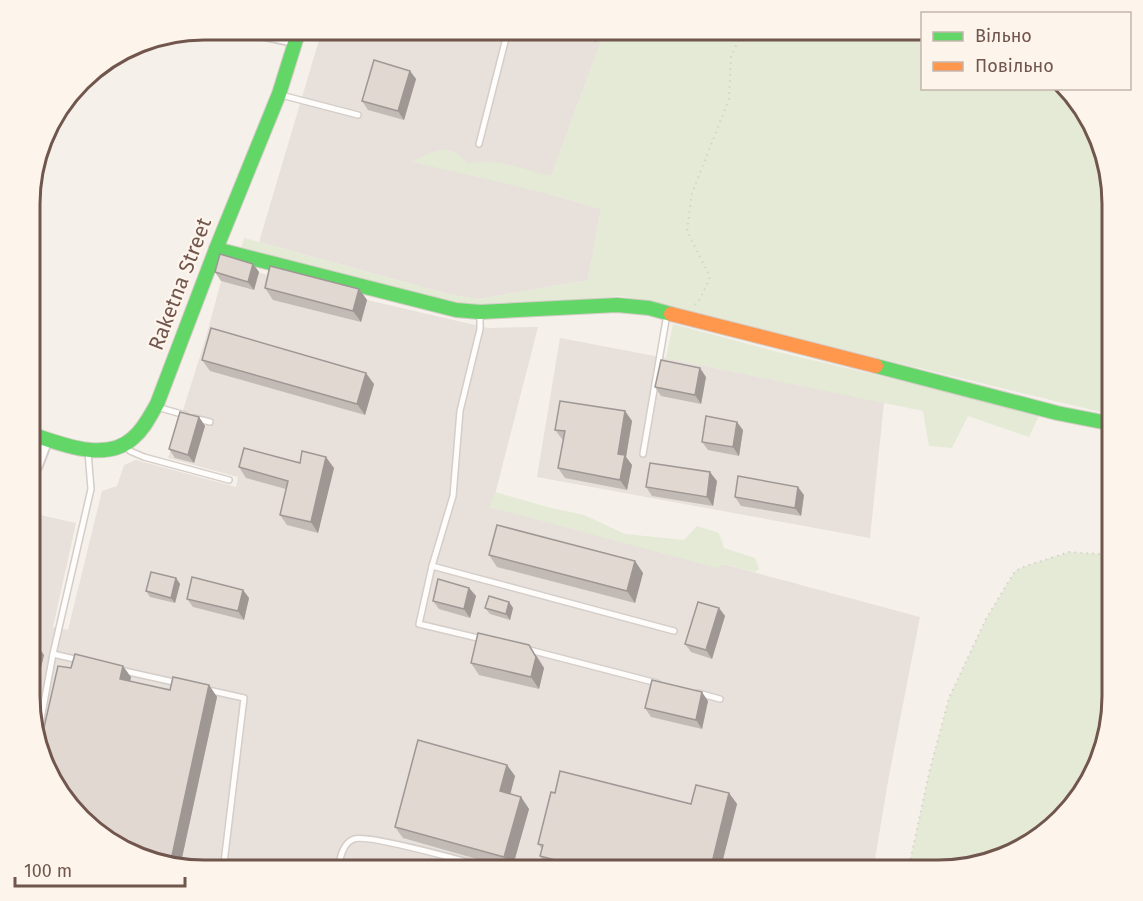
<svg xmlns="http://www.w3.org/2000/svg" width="1143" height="901" font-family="'Fira Sans',sans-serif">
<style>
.industrial{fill:#e7e0db}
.green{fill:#e4ead6}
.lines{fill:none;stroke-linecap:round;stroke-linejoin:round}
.lane-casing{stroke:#d4cdc8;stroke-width:8}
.street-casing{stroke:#d4cdc8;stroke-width:14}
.fast-casing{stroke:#d4ccc6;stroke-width:16}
.slow-casing{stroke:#d4ccc6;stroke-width:16}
.path{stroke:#d9d0ce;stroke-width:2;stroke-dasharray:1.5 4.5;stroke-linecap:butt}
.lane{stroke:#fefdfc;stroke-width:5}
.street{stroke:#fefdfc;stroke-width:10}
.fast{stroke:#63d668;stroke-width:14}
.slow{stroke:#ff974d;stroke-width:14}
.wall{fill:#c2bab5}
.shaded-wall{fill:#9e9793}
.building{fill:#e1d8d2;stroke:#9e9793;stroke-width:1.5}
.labels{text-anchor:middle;stroke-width:4.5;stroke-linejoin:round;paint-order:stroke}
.street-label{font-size:21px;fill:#71564d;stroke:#fdf4eb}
.rim{fill:none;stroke:#71564d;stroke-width:3}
</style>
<rect width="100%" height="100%" fill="#f5f0ea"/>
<g class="industrial">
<polygon points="322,30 605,30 545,193 601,209 588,280 479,299 452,295 259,242"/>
<polygon points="226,263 278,278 367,300 488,328 538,327 493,502 920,617 888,781 873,871 193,871 138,858 89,827 48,774 30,708 31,513 76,523 53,627 68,630 102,491 117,486 124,465 136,460 236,487 238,477 168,458 206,337"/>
<polygon points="560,338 660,357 884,402 870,538 537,477"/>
</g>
<g class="green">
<path d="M605,30H922V88L1065,89L1095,128L1113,204V415L621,296L489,307L450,303L241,248L244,238L452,295L479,299L588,280L601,209L545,193L412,162C424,155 443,145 456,153C460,155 464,160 467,163C480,162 493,161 505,164C521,167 535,173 551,176Z"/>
<polygon points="673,324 778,352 1040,413 1029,437 968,416 952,448 929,446 923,411 666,358"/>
<polygon points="495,492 551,508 584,515 625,534 684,540 697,526 719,533 724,548 755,558 759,569 755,572 724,564 717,568 512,513 489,508"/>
<polygon points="1069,552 1113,555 1113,708 1100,764 1069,812 1006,858 938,871 908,871 929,773 949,698 986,619 1015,571 1026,566"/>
</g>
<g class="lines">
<defs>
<g id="lane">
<polyline points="281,95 358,115"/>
<polyline points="479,144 508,30"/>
<polyline points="480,314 480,329 460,411 453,496 432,566 674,631"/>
<polyline points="157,407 185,415"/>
<polyline points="194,418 210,422"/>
<polyline points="125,445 130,451 144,457 229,480"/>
<polyline points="643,454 667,314"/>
<polyline points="432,566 419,624 482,639"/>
<polyline points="526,649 657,683"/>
<polyline points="79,660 53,654 91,489 88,452"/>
<polyline points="120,670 178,683"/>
<polyline points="208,690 244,698 223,871"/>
<polyline points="698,693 720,699"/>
<polyline points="38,735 53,654"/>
<path d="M337,871C340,860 342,843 354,839C368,833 478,865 500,871"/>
</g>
<g id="street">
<polyline points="244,30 295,41"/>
<polyline points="31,473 37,465 47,439"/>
</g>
<g id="fast">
<polyline points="216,249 456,310 480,312 617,305 649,308 671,314"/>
<polyline points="876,366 1057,413 1113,424"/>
<path d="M31,434C61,444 106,463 133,438C144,429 150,416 157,404L216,249L279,94L299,30"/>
</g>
<polyline id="slow" points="671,314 876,366"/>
</defs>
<use href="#lane" class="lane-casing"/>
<use href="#street" class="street-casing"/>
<use href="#fast" class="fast-casing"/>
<use href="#slow" class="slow-casing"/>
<g class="path">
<polyline points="695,305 700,299 710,277 687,231 692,193 729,99 731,56 744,30"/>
<polyline points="908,871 929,773 949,698 986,619 1015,571 1026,566 1069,552 1113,555"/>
</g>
<use href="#lane" class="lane"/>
<use href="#street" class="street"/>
<use href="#fast" class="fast"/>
<use href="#slow" class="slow"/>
</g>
<g class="wall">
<polygon points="558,30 600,30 596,42"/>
<polygon points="410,71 416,79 404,120 368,110 362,101"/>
<polygon points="253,264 259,272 254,290 221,281 215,272"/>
<polygon points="265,288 359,289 367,300 361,322 273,300"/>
<polygon points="202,360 374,384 365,415 210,371"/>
<polygon points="706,377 701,404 661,396 655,387"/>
<polygon points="625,411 632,421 626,457 632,465 627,490 565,478 558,468 563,440 555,430"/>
<polygon points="199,417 205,426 194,463 175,458 169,449"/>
<polygon points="743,430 739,456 708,450 702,442"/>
<polygon points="300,463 334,468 318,533 287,525 280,515 286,489 246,478 239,467"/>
<polygon points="717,481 713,506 652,496 646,487"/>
<polygon points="804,495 801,516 741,506 735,497"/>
<polygon points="489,555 635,561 643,573 635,603 497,567"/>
<polygon points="176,578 180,584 175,603 150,597 146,591"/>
<polygon points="469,588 476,596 470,618 439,609 433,601"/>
<polygon points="243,590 249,598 244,620 193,607 187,599"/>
<polygon points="509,602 513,608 510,620 490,614 485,608"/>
<polygon points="719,608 725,616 712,659 691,652 685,644"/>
<polygon points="31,645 44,655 37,684 30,682"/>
<polygon points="537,656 544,668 539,689 479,675 471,663"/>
<polygon points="71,668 131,677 130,681 170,690 209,685 217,697 180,867 138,858 89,827"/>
<polygon points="708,701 702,729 651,717 645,708"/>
<polygon points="507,765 515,776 510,794 521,797 529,809 512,869 403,838 395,827"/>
<polygon points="555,793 691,804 729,793 737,804 720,871 561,871 548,867 540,856 542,849 538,844"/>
</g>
<g class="shaded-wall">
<polygon points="591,30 600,30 596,42 590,34"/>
<polygon points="410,71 416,79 404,120 398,111"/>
<polygon points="253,264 259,272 254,290 248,282"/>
<polygon points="359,289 367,300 361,322 353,311"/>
<polygon points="700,368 706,377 701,404 695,395"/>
<polygon points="366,373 374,384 365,415 357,404"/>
<polygon points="625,411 632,421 626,457 632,465 627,490 620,480 618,454"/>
<polygon points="199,417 205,426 194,463 188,455"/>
<polygon points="737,422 743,430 739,456 733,447"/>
<polygon points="326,457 334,468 318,533 311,522"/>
<polygon points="710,472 717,481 713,506 707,497"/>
<polygon points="798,487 804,495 801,516 795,508"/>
<polygon points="635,561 643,573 635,603 627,591"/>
<polygon points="176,578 180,584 175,603 171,598"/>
<polygon points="469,588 476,596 470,618 464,609"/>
<polygon points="243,590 249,598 244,620 238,611"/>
<polygon points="509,602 513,608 510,620 506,614"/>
<polygon points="719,608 725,616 712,659 706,650"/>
<polygon points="529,645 544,668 539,689 531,677"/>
<polygon points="38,646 44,655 37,684 31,675"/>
<polygon points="123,666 131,677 128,690 120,679"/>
<polygon points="209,685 217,697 180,867 170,865"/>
<polygon points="702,692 708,701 702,729 696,720"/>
<polygon points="507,765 515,776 508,803 500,791"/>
<polygon points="729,793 737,804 720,871 710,871"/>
<polygon points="521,797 529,809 512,869 504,857"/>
</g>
<g class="building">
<polygon points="579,30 591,30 590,34"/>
<polygon points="374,60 410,71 398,111 362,101"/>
<polygon points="220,254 253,264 248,282 215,272"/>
<polygon points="270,266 359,289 353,311 265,288"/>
<polygon points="211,328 366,373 357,404 202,360"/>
<polygon points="661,360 700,368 695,395 655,387"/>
<polygon points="560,401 625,411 618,454 625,455 620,480 558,468 565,431 555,430"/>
<polygon points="180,412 199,417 188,455 169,449"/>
<polygon points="706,416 737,422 733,447 702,442"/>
<polygon points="244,448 300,463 302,451 326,457 311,522 280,515 288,481 239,467"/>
<polygon points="650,463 710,472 707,497 646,487"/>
<polygon points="738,476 798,487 795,508 735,497"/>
<polygon points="497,525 635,561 627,591 489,555"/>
<polygon points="151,572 176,578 171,598 146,591"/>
<polygon points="192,577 243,590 238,611 187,599"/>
<polygon points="438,579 469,588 464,609 433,601"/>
<polygon points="489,596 509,602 506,614 485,608"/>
<polygon points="698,602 719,608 706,650 685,644"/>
<polygon points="478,633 529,645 536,657 531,677 471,663"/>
<polygon points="31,645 38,646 31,675 30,675"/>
<polygon points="75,654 123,666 120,679 170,690 173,677 209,685 170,865 138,858 117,845 118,839 101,835 89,827 48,774 40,745 58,666 71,668"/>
<polygon points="652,680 702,692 696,720 645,708"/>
<polygon points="418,740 507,765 500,791 521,797 504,857 395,827"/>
<polygon points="560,771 691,804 696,785 729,793 710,871 649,871 630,866 629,871 596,871 540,856 543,845 538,844 551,792 555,793"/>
<polygon points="350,863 375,870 375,871 348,871"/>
</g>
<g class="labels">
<g class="street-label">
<text transform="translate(180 284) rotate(-69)" y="7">Raketna Street</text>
</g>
</g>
<path d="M0 0H1143V901H0ZM204 40H938A164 164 0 0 1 1102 204V696A164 164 0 0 1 938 860H204A164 164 0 0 1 40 696V204A164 164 0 0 1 204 40Z" fill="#fdf4eb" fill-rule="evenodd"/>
<path class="rim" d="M204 40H938A164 164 0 0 1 1102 204V696A164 164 0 0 1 938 860H204A164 164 0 0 1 40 696V204A164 164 0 0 1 204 40Z"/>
<rect x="921" y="12" width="210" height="78" fill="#fdf4eb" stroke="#c5b5ac" stroke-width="1.5"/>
<rect x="933" y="32" width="30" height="9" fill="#63d668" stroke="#c5b5ac" stroke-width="1.5"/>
<text x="975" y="42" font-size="18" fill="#71564d">Вільно</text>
<rect x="933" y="62" width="30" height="9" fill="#ff974d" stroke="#c5b5ac" stroke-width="1.5"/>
<text x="975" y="72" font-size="18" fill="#71564d">Повільно</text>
<path d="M15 877v9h170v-9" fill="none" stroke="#71564d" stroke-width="3"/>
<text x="24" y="877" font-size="18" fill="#71564d" stroke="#fdf4eb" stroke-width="4.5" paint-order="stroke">100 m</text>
</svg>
